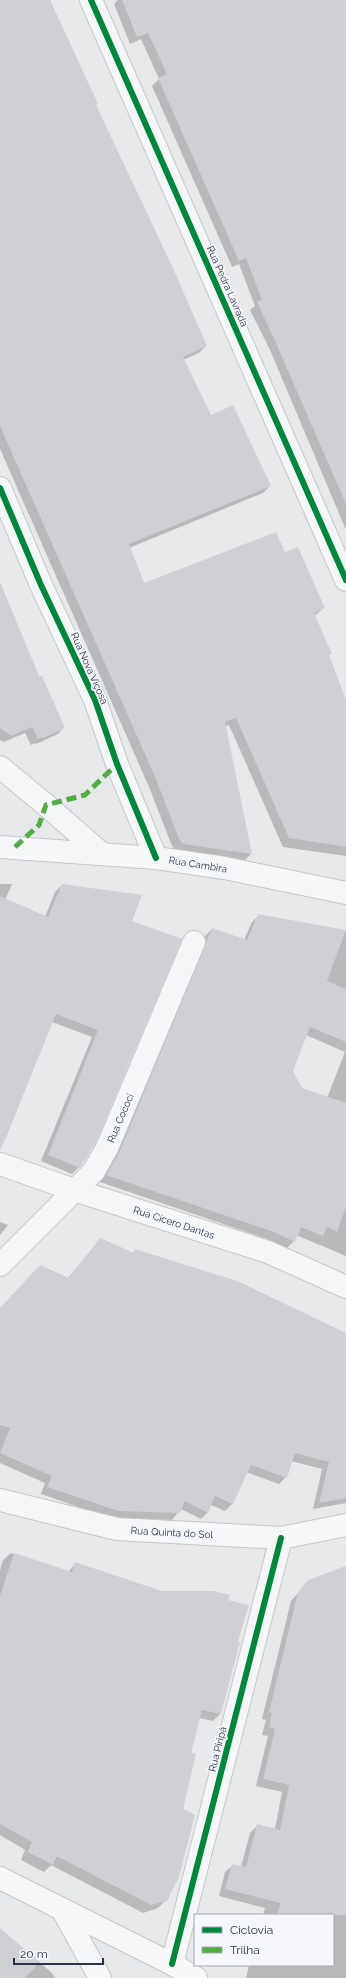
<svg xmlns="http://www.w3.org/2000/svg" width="346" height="1978" font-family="Raleway,sans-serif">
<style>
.shadow{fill:#0003;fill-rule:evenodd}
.building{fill:#ced0d3}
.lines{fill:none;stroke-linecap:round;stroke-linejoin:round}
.minor-casing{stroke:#c4c6c8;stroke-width:24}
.secondary-casing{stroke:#c4c6c8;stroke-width:24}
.minor{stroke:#f5f6f7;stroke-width:22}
.secondary{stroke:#f8f8f8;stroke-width:22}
.quiet{stroke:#54ac47;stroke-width:5;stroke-dasharray:10 5;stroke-linecap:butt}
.cycleway-casing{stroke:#f4f6f9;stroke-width:8}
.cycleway{stroke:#00873e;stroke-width:6}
.labels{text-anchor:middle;stroke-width:3.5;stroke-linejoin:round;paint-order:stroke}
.street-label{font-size:10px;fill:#2b3445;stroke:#f4f6f9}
</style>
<rect width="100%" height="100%" fill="#e6e8ea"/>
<g class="shadow">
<polygon points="0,0 50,0 95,106 206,346 199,353 183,360 210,416 270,486 263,493 129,548 144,584 285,554 324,608 314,616 331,653 328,656 346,701 346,856 283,847 229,725 225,726 251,854 244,861 176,850 172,846 149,787 0,449"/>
<polygon points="118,0 346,0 346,530 270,350 250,310 255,306 239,264 232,267 152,86 159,79 141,39 130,44 114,4"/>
<polygon points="0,585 39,678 64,727 58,734 36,744 35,743 31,745 25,733 4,742 0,740"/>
<polygon points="0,884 12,884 5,900 45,917 55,892 62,885 131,921 79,1167 72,1174 41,1161 92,1037 52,1022 6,1137 0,1143"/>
<path d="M259,915L346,931V1256L296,1235L294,1241L287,1248L267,1239L100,1182L112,1161L205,936L212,929L244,940L252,922ZM306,1035L345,1052L327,1098L287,1084Z"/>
<polygon points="0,1222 8,1225 0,1235"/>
<polygon points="101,1239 132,1254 136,1250 346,1334 346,1503 313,1509 322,1469 291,1461 286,1477 279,1484 246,1472 232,1504 225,1511 211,1505 208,1512 201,1519 181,1509 172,1520 110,1518 41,1494 45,1483 0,1463 0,1309 68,1278"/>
<polygon points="11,1553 68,1572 76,1563 158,1592 227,1601 237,1642 238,1643 220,1714 213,1721 199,1718 189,1754 182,1810 166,1900 158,1908 143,1913 51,1865 44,1872 21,1860 25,1850 0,1835 0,1570 3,1560"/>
<polygon points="346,1569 346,1978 246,1978 249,1965 333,1965 333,1915 263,1915 265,1908 219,1896 225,1872 233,1865 241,1867 250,1833 258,1825 275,1829 282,1792 256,1786 268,1736 262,1735 266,1720 262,1719 291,1601 309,1581"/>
<polygon points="0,1932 9,1937 51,1972 55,1978 0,1978"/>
</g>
<g class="building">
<polygon points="0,0 50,0 98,104 96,105 172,266 207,346 183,357 211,415 233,405 271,486 129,544 144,583 276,532 285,552 298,547 325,608 314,613 332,654 329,655 346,700 346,847 289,838 236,718 225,722 252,854 183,844 179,839 156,779 0,426"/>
<polygon points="122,0 346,0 346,504 276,343 257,302 262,300 246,258 239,261 158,78 167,74 148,33 137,37"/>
<polygon points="0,582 39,676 42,676 65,728 43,738 42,737 38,739 32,727 11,736 0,728"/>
<polygon points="62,884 142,895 132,921 182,939 96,1142 80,1168 48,1155 98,1030 56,1014 0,1151 0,896 48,917"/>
<polygon points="258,914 346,930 327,981 346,989 346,1042 310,1027 293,1071 302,1088 346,1103 346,1207 337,1232 327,1227 323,1236 301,1227 295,1242 274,1232 106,1175 119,1153 212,928 247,940"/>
<polygon points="100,1238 134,1253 135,1249 237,1281 346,1333 346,1498 319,1503 329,1462 295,1453 287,1478 251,1465 233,1504 215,1496 208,1513 185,1501 180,1513 118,1511 47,1487 52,1476 0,1453 10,1428 0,1425 0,1308 40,1265 69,1278"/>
<polygon points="14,1553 72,1572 75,1562 159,1590 159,1591 213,1591 230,1595 228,1600 249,1605 238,1641 240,1642 221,1714 202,1710 191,1753 196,1754 183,1809 195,1815 179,1877 167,1901 151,1905 57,1856 53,1865 28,1852 32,1842 0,1824 0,1596"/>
<polygon points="346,1566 346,1915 277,1915 281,1903 225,1889 232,1864 246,1867 257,1824 280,1830 289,1785 263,1779 275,1729 269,1727 272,1713 269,1712 298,1592 308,1580"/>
<polygon points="0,1928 40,1962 25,1978 0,1978"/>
</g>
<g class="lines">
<defs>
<g id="minor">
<polyline points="91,0 346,580"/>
<polyline points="0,488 41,585 95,700 117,764 156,858"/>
<polyline points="0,767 46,805 102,854"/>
<polyline points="0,847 156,858 225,868 346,893"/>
<polyline points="0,1164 74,1190 268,1252 346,1287"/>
<polyline points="0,1265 94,1171 107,1148 194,942"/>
<polyline points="0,1500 117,1529 281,1538 346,1525"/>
<polyline points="62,1909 100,1978"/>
<polyline points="172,1964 281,1538"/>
</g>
<polyline id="secondary" points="0,1878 172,1964 196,1978"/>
</defs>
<use href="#minor" class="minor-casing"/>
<use href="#secondary" class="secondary-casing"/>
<use href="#minor" class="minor"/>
<use href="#secondary" class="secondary"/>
<polyline class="quiet" points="15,847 39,825 46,805 85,795 117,764"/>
<defs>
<g id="cycleway">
<polyline points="91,0 346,580"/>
<polyline points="0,488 41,585 95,700 117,764 156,858"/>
<polyline points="172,1964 281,1538"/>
</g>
</defs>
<use href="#cycleway" class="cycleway-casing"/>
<use href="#cycleway" class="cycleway"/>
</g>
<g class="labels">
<g class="street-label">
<text transform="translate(228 286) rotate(66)" y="4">Rua Pedra Lavrada</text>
<text transform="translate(90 668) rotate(66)" y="4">Rua Nova Viçosa</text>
<text transform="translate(198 864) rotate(9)" y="4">Rua Cambira</text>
<text transform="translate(120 1118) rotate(-67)" y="4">Rua Cococi</text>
<text transform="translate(174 1222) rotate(18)" y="4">Rua Cícero Dantas</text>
<text transform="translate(172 1532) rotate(3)" y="4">Rua Quinta do Sol</text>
<text transform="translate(217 1749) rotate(-76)" y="4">Rua Piripá</text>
</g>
</g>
<rect x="194" y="1914" width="140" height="52" fill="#f4f6f9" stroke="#a4a8b1"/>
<rect x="202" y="1927" width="20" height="6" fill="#00873e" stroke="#a4a8b1"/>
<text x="230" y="1934" font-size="12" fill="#2b3445">Ciclovia</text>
<rect x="202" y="1947" width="20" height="6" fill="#54ac47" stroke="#a4a8b1"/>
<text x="230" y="1954" font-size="12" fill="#2b3445">Trilha</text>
<path d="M14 1958v6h89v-6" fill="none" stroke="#2b3445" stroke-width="2"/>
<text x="20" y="1958" font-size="12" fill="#2b3445" stroke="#f4f6f9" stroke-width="3" paint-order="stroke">20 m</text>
</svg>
